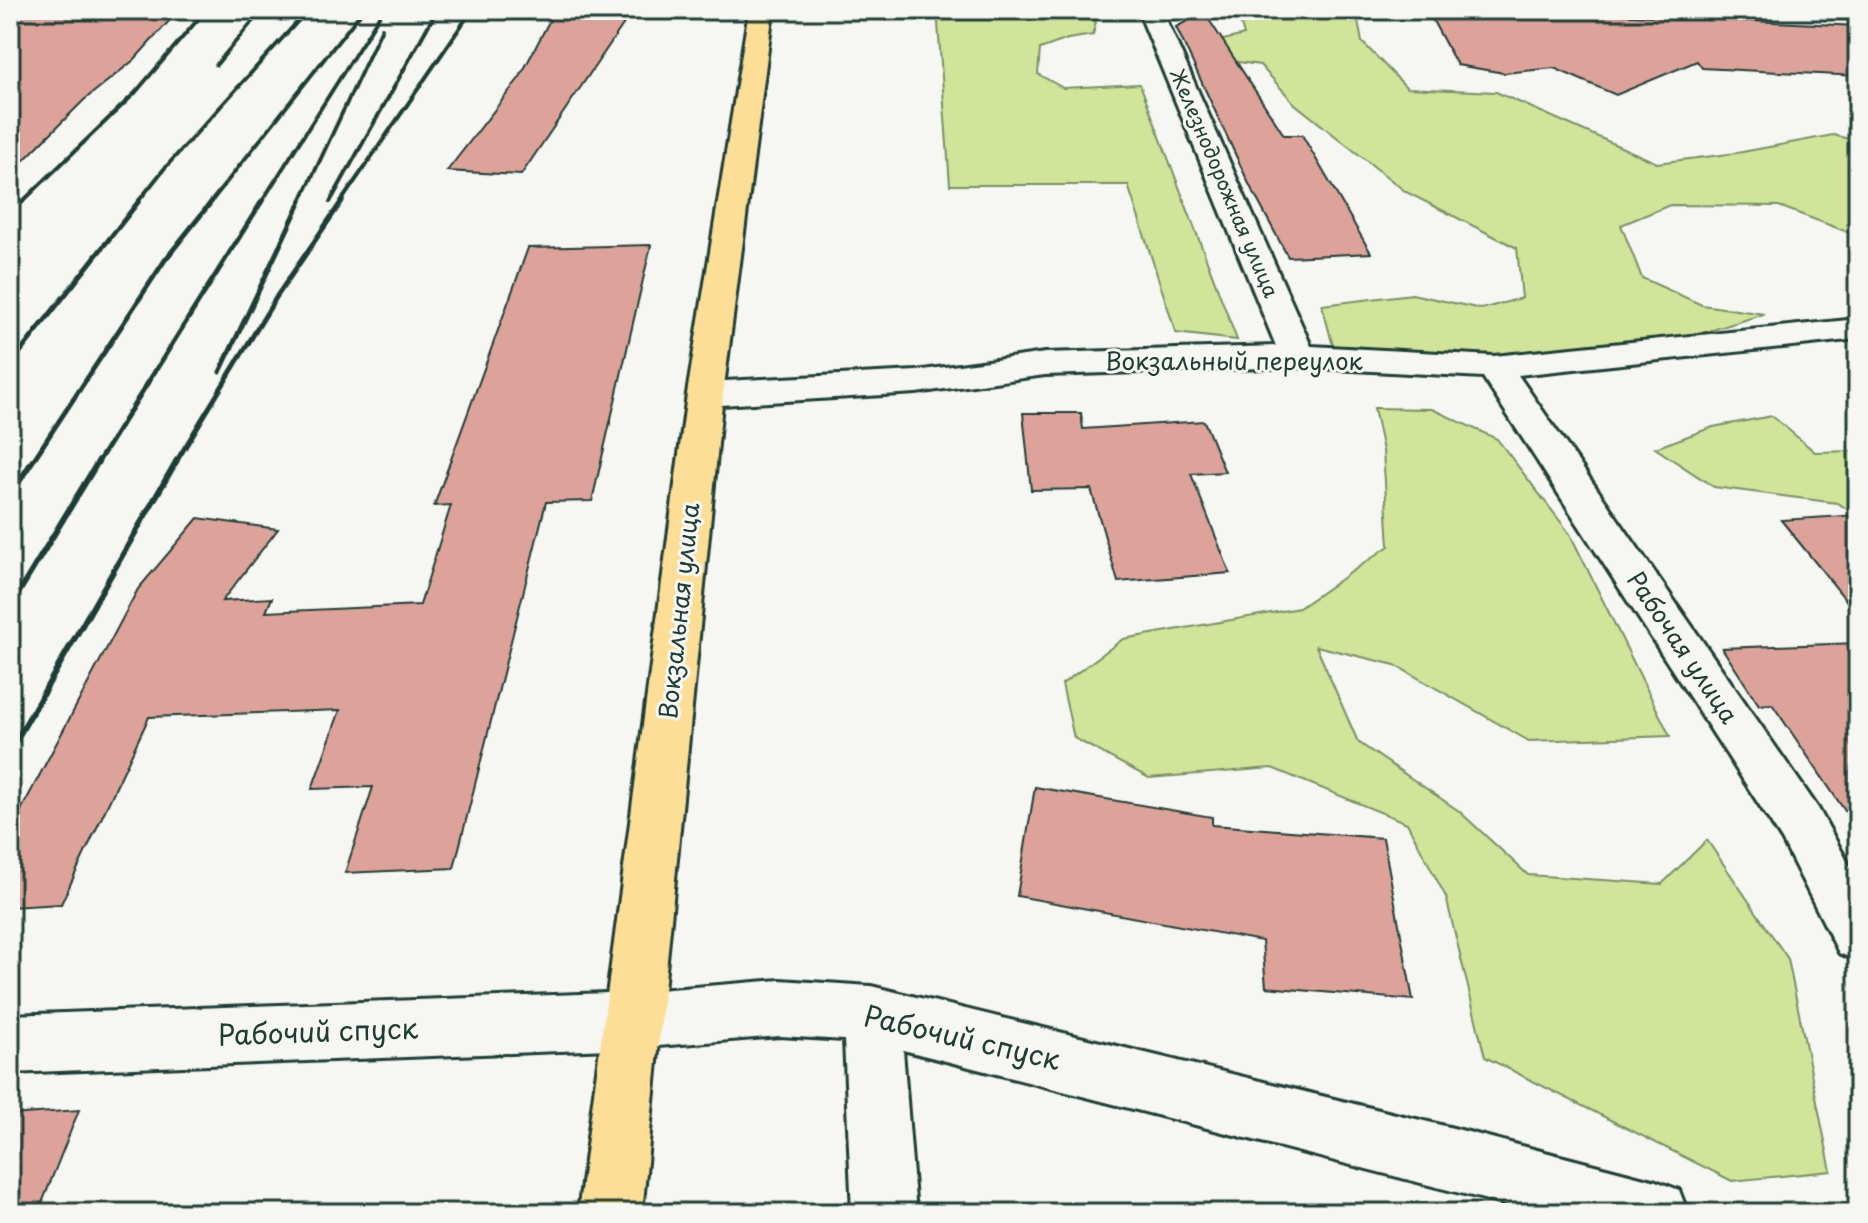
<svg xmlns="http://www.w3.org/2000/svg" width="1868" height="1223" font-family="'Playpen Sans',sans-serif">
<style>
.green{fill:#d2e499;stroke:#789066;stroke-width:2}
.building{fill:#dda39b;stroke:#1f3d34;stroke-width:2}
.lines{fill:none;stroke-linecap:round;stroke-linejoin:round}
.minor-casing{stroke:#1f3d34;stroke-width:6}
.major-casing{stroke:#1f3d34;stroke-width:6}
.minor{fill:#f6f6f2;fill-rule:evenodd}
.major{fill:#fcde96;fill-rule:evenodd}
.rail-far2{stroke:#1f3d34;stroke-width:4}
.rail-far1{stroke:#1f3d34;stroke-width:5}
.rail{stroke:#1f3d34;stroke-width:6}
.labels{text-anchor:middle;stroke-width:6;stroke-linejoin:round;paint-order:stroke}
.far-street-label{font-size:20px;fill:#1f3d34;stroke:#f6f6f2}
.street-label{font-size:24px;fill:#1f3d34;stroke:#f6f6f2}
.near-street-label{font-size:28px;fill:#1f3d34;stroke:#f6f6f2}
</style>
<rect width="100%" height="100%" fill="#f6f6f2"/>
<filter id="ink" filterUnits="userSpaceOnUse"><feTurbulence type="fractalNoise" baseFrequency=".0125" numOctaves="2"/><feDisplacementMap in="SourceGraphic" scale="16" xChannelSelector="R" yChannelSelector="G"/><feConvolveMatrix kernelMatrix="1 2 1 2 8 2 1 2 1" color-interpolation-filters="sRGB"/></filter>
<g filter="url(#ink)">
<g class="green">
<polygon points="937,10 1098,10 1093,35 1068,39 1040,49 1038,74 1063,88 1140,84 1237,340 1176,333 1128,185 950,185"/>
<polygon points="1237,10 1356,10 1362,42 1407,88 1496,92 1657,163 1737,153 1833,135 1858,141 1858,236 1779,206 1670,205 1621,225 1642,278 1702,305 1764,314 1690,337 1511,356 1333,346 1322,305 1412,294 1481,309 1522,298 1517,248 1406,192 1295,104 1260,65 1223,60 1207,44 1244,35"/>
<polygon points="1374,408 1432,409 1497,439 1570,534 1670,736 1529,741 1395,665 1316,646 1358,742 1459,811 1528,875 1662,884 1707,840 1788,959 1831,1171 1732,1181 1485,1057 1446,897 1407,823 1272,768 1149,778 1074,738 1062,684 1123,639 1299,608 1389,546 1383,451"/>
<polygon points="1772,416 1815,452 1858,451 1858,515 1837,503 1714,487 1655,448 1713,427"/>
</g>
<g class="building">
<polygon points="10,10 179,10 134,60 84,100 10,174"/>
<polygon points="555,10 633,10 521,175 447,171 520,77"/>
<polygon points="1427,10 1528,10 1858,26 1858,76 1702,68 1697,61 1616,95 1554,68 1504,73 1457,65"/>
<polygon points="1204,12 1284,135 1302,135 1371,253 1288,257 1250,186 1176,27"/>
<polygon points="651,245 592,501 546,502 454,868 345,873 373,787 312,789 340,710 149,717 61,904 10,907 10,831 138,589 198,518 278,529 222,601 272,598 266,612 420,605 451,505 434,506 528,248"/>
<polygon points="1023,413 1081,413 1083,429 1204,421 1225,472 1191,474 1230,573 1118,582 1091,489 1031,490"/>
<polygon points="1858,515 1858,615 1781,520"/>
<polygon points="1858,643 1858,830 1772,704 1759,705 1722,648"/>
<polygon points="1035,787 1212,817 1212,825 1383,838 1413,1000 1266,987 1262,941 1017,896"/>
<polygon points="79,1110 38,1213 10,1213 10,1115"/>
</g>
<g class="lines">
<defs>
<g id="minor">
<polygon points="1138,10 1162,10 1311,346 1494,356 1858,319 1858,339 1518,375 1818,808 1858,881 1858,961 1839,953 1782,840 1483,377 1298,367 1045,375 916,393 705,406 692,402 687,394 692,386 705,382 916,371 1045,353 1276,346"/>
<polygon points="780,980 871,986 1453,1128 1656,1181 1679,1190 1688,1213 1538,1213 903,1050 916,1213 852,1213 844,1040 780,1036 634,1048 10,1073 10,1015 634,992"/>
</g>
<polygon id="major" points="749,10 773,10 723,394 642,1213 578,1213 687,394"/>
</defs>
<use href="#minor" class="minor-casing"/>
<use href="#major" class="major-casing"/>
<use href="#minor" class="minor"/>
<use href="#major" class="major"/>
<g class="rail-far2">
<polyline points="216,65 262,10"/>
<polyline points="330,202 437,10"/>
<polyline points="21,203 135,93 206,10"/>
<polyline points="137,203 164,169 308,10"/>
<polyline points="210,203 363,10"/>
<polyline points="261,203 383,10"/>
<polyline points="300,203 382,28"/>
<polyline points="340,203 472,10"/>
</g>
<g class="rail-far1">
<polyline points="10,214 23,201"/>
<polyline points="10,365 139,201"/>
<polyline points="220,372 301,201"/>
<polyline points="32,462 165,260 212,201"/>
<polyline points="98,462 262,201"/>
<polyline points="176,462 277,296 342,201"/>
</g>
<g class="rail">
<polyline points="10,496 33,460"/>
<polyline points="10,607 99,460"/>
<polyline points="10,751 177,460"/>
</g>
</g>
</g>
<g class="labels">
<g class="far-street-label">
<text transform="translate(1224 183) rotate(67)" y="7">Железнодорожная улица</text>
</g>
<g class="street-label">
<text x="1234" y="370">Вокзальный переулок</text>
<text transform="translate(680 611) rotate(-84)" y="8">Вокзальная улица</text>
<text transform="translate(1682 648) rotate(56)" y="8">Рабочая улица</text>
</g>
<g class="near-street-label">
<text transform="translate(318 1032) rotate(-2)" y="10">Рабочий спуск</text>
<text transform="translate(962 1038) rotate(13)" y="10">Рабочий спуск</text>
</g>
</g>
<rect width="1868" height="1223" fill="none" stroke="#f6f6f2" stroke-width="40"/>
<rect x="20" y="20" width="1828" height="1183" fill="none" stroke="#1f3d34" stroke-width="3" filter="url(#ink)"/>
</svg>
